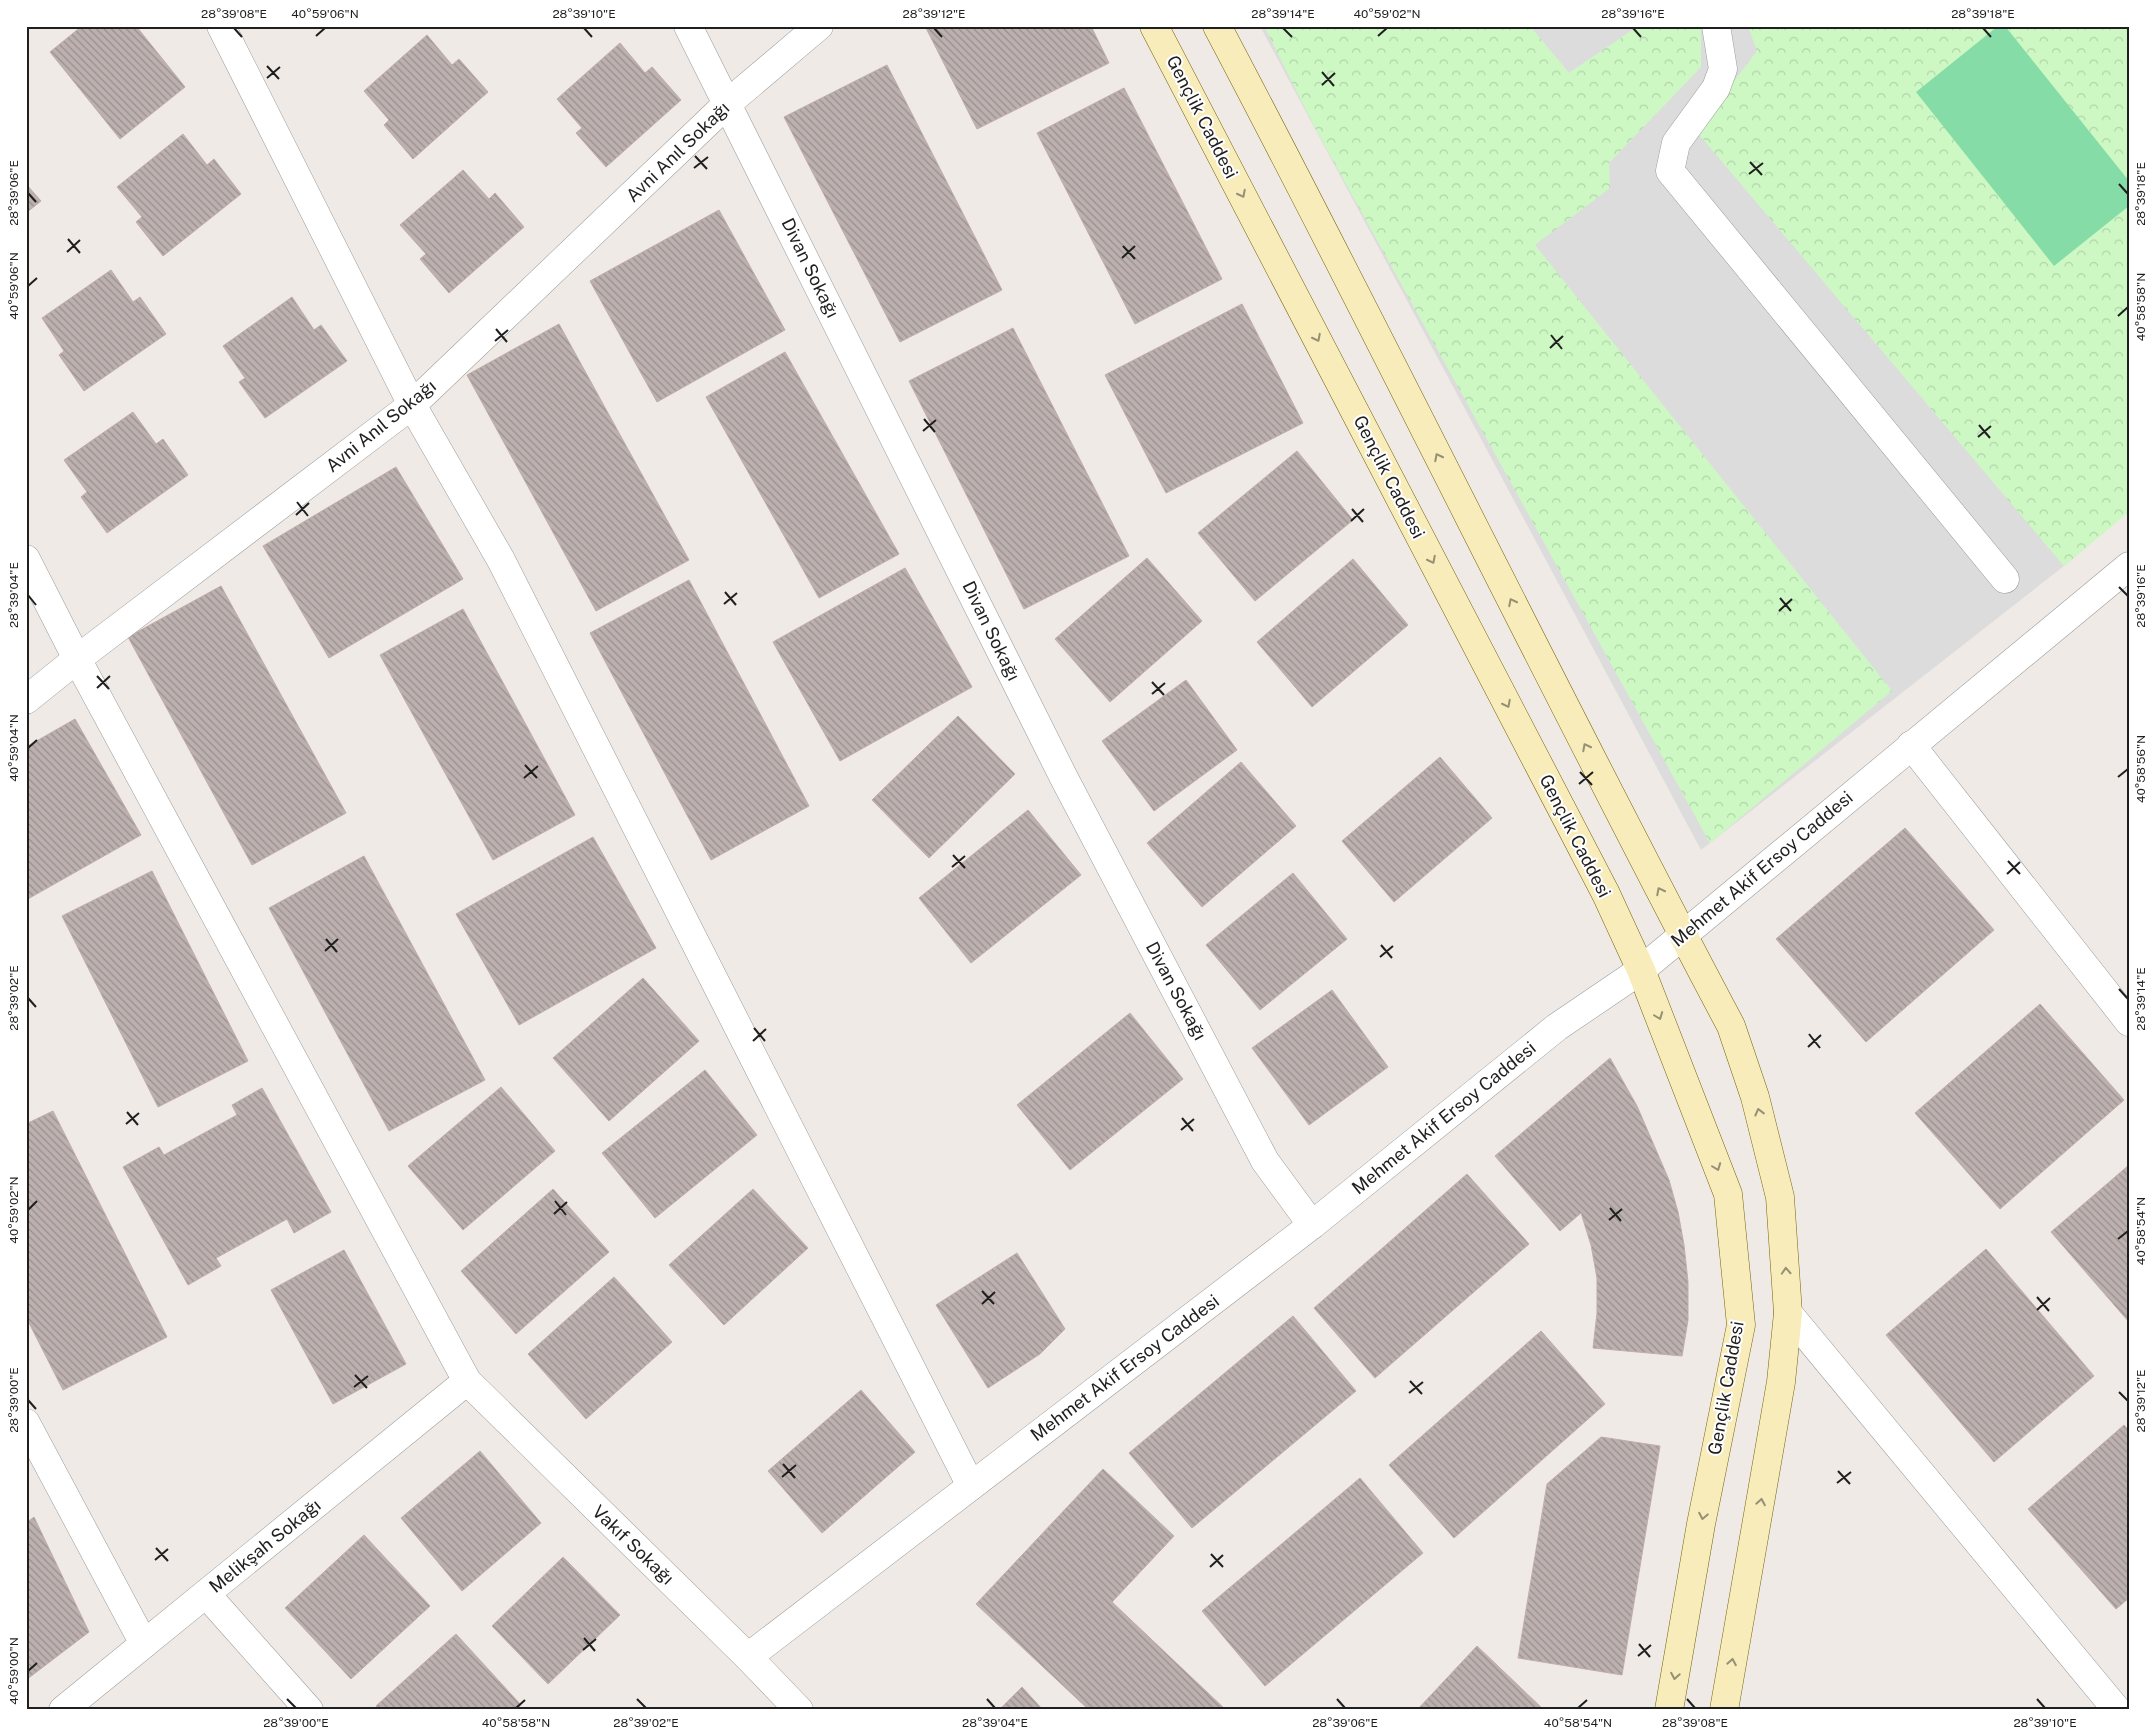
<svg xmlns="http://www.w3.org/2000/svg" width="2155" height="1736" font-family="'Public Sans',sans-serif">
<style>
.residential{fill:#dddcdc}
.park{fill:url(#park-crowns)}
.pitch{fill:#86dca6}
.building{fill:url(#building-back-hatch);stroke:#c1ada8}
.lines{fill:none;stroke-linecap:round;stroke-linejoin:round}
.street-casing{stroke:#9c9c9c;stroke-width:29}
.secondary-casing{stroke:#746508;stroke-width:29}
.street{stroke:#fff;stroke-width:28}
.secondary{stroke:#f8ecbb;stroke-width:28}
.oneway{stroke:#969075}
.ticks{fill:none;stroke:#1f1f1f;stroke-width:2}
.labels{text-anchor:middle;stroke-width:4;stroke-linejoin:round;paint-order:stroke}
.street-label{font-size:18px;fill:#1f1f1f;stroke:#fff}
.neatline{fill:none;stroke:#1f1f1f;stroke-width:2}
.ticks-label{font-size:12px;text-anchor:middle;fill:#1f1f1f}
</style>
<defs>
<pattern id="park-crowns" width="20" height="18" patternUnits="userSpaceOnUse" patternTransform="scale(1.25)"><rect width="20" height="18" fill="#cdf8c4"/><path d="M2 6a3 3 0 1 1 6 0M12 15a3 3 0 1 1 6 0" fill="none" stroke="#b0d4a8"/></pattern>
<pattern id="building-back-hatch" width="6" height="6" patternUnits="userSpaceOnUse" patternTransform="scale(1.25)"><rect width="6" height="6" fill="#bcb1af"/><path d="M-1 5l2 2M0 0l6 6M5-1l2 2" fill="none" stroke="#988f8e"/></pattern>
</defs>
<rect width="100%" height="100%" fill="#efeae5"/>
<polygon class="residential" points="1260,26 2129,26 2129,511 2064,566 1701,850"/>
<g class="park">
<polygon points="1264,26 1530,26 1569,73 1638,26 1701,26 1701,67 1609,163 1610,188 1535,245 1892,691 1710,843 1315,128"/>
<polygon points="1748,26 2129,26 2129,512 2064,566 1696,131 1757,51"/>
</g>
<polygon class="pitch" points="1998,26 2005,26 2129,181 2129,206 2054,266 1916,92"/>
<g class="building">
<polygon points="82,26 136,26 185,87 120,139 50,52"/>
<polygon points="925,26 1091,26 1109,63 977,129"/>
<polygon points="427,35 452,65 459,59 488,92 413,159 384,125 389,120 364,91"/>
<polygon points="620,43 645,73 652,67 681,100 606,167 576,133 582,128 557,99"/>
<polygon points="887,65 1002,290 900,342 784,117"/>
<polygon points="1124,88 1222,279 1135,324 1037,133"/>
<polygon points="183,134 207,165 214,159 241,194 163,256 136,222 142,217 117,187"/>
<polygon points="463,170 489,199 495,193 524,227 449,293 420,259 426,254 400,225"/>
<polygon points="26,184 41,201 26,213"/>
<polygon points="719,210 785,330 657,402 590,281"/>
<polygon points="111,270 133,302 140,297 166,334 84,391 59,355 64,351 42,318"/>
<polygon points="292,297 314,330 321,325 347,361 265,418 239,382 245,378 223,346"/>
<polygon points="1242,304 1303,423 1166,493 1105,375"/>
<polygon points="559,324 689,560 596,611 467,375"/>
<polygon points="1013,328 1129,556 1024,609 909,381"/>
<polygon points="785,352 899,554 819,598 706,397"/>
<polygon points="133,412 156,444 163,439 188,475 107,533 81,497 87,492 64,460"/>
<polygon points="1297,451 1353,520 1255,601 1198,533"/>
<polygon points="396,467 463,579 329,658 263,546"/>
<polygon points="1147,558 1202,621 1110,702 1055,639"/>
<polygon points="1353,559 1408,625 1312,707 1257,642"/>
<polygon points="905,568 972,687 840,761 773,642"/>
<polygon points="689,580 809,806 711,860 590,633"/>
<polygon points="221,586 346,813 252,865 128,637"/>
<polygon points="463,609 575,815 493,860 380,655"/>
<polygon points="1186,680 1237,750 1154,811 1102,741"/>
<polygon points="958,716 1015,774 929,858 872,800"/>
<polygon points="75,719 141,835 26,900 26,747"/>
<polygon points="1440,757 1492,818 1394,902 1342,841"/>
<polygon points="1241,762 1296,826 1202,907 1147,843"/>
<polygon points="1028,810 1081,875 971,963 919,898"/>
<polygon points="1905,828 1994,930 1866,1042 1776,939"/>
<polygon points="593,837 656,948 519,1025 456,914"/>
<polygon points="364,856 485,1080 389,1131 269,908"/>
<polygon points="152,871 248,1061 158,1107 62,916"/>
<polygon points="1293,873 1347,939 1260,1010 1206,945"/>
<polygon points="643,978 699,1041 609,1121 553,1058"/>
<polygon points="1332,990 1388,1067 1309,1125 1252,1048"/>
<polygon points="2040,1004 2124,1100 2000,1209 1915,1113"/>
<polygon points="1130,1013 1183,1079 1070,1170 1017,1105"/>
<polygon points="1610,1058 1637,1106 1669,1180 1678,1212 1684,1245 1688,1282 1688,1320 1682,1356 1593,1348 1597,1313 1597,1278 1591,1245 1581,1213 1560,1231 1495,1156"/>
<polygon points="705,1070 757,1135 655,1218 602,1153"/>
<polygon points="501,1087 555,1151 463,1230 408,1166"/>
<polygon points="262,1088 331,1212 294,1233 287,1219 216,1258 221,1266 188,1285 123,1167 159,1147 164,1155 237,1115 232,1105"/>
<polygon points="53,1111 167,1337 63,1390 26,1317 26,1124"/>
<polygon points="2129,1165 2129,1322 2051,1232"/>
<polygon points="1467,1174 1529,1244 1375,1378 1314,1308"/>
<polygon points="553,1189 609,1252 516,1334 461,1271"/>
<polygon points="753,1189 808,1248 724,1325 669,1265"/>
<polygon points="1986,1249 2094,1376 1994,1462 1886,1335"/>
<polygon points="344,1250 406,1364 333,1404 271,1290"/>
<polygon points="1017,1253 1065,1329 1040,1354 988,1388 936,1305"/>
<polygon points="614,1277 672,1342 586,1419 528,1354"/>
<polygon points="1293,1316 1356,1391 1192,1528 1129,1453"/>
<polygon points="1541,1331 1605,1404 1454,1538 1389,1465"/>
<polygon points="861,1390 915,1452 822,1533 768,1471"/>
<polygon points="2124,1425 2129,1431 2129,1598 2116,1609 2028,1509"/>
<polygon points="1601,1437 1660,1446 1622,1675 1518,1658 1547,1484"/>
<polygon points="480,1451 541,1523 462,1591 401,1518"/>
<polygon points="1103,1469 1174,1536 1112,1602 1226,1710 1089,1710 976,1604"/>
<polygon points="1360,1478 1423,1553 1265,1686 1202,1611"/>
<polygon points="34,1517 89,1632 26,1680 26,1523"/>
<polygon points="364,1535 430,1606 351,1679 285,1608"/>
<polygon points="563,1557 620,1615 548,1684 492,1626"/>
<polygon points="456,1634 521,1705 516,1710 379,1710 376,1706"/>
<polygon points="1477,1646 1544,1710 1417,1710"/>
<polygon points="1022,1687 1043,1710 999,1710"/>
</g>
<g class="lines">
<defs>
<g id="street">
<polyline points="221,26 412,405 501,560 971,1486"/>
<polyline points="688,26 1064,778 1265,1161 1312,1225"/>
<polyline points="1716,26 1723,69 1716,88 1676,143 1670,171 2005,579"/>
<polyline points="26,559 77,659 467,1381 748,1657 799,1710"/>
<polyline points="26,700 77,659 412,405 728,103 819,26"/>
<polyline points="1911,745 2129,1022"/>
<polyline points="1788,1313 2117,1710"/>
<polyline points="26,1423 144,1644"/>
<polyline points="206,1594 309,1710"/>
<polyline points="748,1657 1312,1225 1557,1027 1641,970 2129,566"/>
<polyline points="63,1710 467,1381"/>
</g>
<g id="secondary">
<polyline points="1154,26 1606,894 1641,970 1728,1194 1741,1325 1701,1524 1669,1710"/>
<path d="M1217,26C1392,357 1555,695 1731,1026L1755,1097L1780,1197L1788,1313L1781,1382L1724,1710"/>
</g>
</defs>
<use href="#street" class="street-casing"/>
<use href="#secondary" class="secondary-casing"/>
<use href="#street" class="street"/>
<use href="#secondary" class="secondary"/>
</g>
<defs><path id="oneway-chevron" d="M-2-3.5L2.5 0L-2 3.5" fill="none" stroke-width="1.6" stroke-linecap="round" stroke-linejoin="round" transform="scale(1.25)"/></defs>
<g class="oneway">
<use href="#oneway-chevron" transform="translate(1242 194) rotate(63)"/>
<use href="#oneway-chevron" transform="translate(1317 338) rotate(63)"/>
<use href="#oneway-chevron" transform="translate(1438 457) rotate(-117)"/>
<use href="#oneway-chevron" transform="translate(1432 560) rotate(63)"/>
<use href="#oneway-chevron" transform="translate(1512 602) rotate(-117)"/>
<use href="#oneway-chevron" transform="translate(1507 704) rotate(63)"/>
<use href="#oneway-chevron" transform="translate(1586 747) rotate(-117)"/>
<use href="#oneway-chevron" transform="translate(1660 891) rotate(-117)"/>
<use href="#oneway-chevron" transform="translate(1659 1016) rotate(69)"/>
<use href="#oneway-chevron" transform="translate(1759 1112) rotate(-104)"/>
<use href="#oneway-chevron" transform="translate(1717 1167) rotate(69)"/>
<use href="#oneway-chevron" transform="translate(1786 1271) rotate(-93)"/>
<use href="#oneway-chevron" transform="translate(1761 1502) rotate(-80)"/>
<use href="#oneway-chevron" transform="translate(1703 1516) rotate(101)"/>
<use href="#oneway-chevron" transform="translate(1732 1662) rotate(-80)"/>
<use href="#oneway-chevron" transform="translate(1675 1676) rotate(100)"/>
</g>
<path class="ticks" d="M234,28L242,37M584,28L592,37M934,28L942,37M1283,28L1292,37M1633,28L1641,37M1983,28L1991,37M316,36L325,28M1378,36L1387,28M267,66L279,79M1322,72L1334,86M267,78L280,67M1322,85L1335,73M695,156L707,169M1750,162L1762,175M694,168L708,157M1749,174L1763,163M2119,184L2128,194M28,193L36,202M68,239L80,253M1123,246L1135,259M67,252L80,240M1122,258L1135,246M28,286L37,278M2118,316L2128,307M496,329L507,342M1551,335L1562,349M495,341L508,330M1550,348L1563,336M924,419L935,432M1979,425L1990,438M923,431L936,420M1978,437L1991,426M297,502L308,516M1352,509L1363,522M296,515L309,503M1351,521L1364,509M2119,587L2128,596M725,592L736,605M28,595L36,605M1780,598L1791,611M724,604L737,593M1779,611L1792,599M97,676L109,689M1152,682L1164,695M97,688L110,676M1152,694L1165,683M28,748L37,740M525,765L537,778M1580,772L1592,785M2118,777L2128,769M524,778L538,766M1579,784L1593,772M953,855L965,868M2008,861L2020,874M952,867L965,856M2007,874L2020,862M326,939L337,952M1381,945L1392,958M325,951L338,939M1380,957L1393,946M2119,989L2128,999M28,998L36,1007M754,1028L765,1041M1809,1034L1820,1048M753,1041L766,1029M1808,1047L1821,1035M127,1112L138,1125M1182,1118L1193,1131M126,1124L139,1113M1181,1130L1194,1119M555,1201L566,1215M1610,1208L1621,1221M28,1210L37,1201M554,1214L567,1202M1609,1220L1622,1209M2118,1239L2128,1231M982,1291L994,1304M2037,1297L2049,1311M982,1304L995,1292M2037,1310L2050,1298M355,1375L367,1388M1410,1381L1422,1394M354,1387L368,1376M2119,1392L2128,1401M1409,1393L1423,1382M28,1400L36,1409M783,1464L795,1478M1838,1471L1850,1484M782,1477L796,1465M1837,1483L1851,1472M156,1548L168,1561M1211,1554L1223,1567M155,1560L168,1549M1210,1567L1223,1555M584,1638L595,1651M1639,1644L1650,1657M583,1650L596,1639M1638,1656L1651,1645M28,1671L37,1663M287,1699L296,1708M637,1699L646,1708M987,1699L995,1708M1337,1699L1345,1708M1687,1699L1695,1708M2037,1699L2045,1708M516,1708L525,1700M1578,1708L1587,1700"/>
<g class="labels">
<g class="street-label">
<text transform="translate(1202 117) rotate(63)" y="6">Gençlik Caddesi</text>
<text transform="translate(678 152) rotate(-44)" y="6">Avni Anıl Sokağı</text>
<text transform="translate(810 268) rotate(64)" y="6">Divan Sokağı</text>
<text transform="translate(381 426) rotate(-39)" y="6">Avni Anıl Sokağı</text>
<text transform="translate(1389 477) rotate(63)" y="6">Gençlik Caddesi</text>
<text transform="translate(991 631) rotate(64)" y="6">Divan Sokağı</text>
<text transform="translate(1575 836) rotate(63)" y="6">Gençlik Caddesi</text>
<text transform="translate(1762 869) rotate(-40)" y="6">Mehmet Akif Ersoy Caddesi</text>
<text transform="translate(1176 991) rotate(62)" y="6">Divan Sokağı</text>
<text transform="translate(1444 1118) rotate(-39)" y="6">Mehmet Akif Ersoy Caddesi</text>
<text transform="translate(1125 1368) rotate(-37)" y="6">Mehmet Akif Ersoy Caddesi</text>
<text transform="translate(1726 1388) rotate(-80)" y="6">Gençlik Caddesi</text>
<text transform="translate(633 1545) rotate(44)" y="6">Vakıf Sokağı</text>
<text transform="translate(265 1546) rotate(-39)" y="6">Melikşah Sokağı</text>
</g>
</g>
<rect width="2155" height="1736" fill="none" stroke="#ffffff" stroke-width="55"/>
<rect x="28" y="28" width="2100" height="1680" class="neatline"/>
<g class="ticks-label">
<text x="234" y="18">28°39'08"E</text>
<text x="325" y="18">40°59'06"N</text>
<text x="584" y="18">28°39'10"E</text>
<text x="934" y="18">28°39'12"E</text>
<text x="1283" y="18">28°39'14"E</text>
<text x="1387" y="18">40°59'02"N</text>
<text x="1633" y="18">28°39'16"E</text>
<text x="1983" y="18">28°39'18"E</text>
<text transform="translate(14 193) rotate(-90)" y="4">28°39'06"E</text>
<text transform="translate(2141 194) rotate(-90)" y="4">28°39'18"E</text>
<text transform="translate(14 286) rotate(-90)" y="4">40°59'06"N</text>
<text transform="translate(2141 307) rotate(-90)" y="4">40°58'58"N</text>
<text transform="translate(14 595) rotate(-90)" y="4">28°39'04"E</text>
<text transform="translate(2141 596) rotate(-90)" y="4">28°39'16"E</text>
<text transform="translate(14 748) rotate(-90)" y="4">40°59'04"N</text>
<text transform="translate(2141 769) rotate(-90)" y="4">40°58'56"N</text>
<text transform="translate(14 998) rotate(-90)" y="4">28°39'02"E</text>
<text transform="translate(2141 999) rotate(-90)" y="4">28°39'14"E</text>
<text transform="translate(14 1210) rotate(-90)" y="4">40°59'02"N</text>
<text transform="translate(2141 1231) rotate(-90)" y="4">40°58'54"N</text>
<text transform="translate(14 1400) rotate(-90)" y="4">28°39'00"E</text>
<text transform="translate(2141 1401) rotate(-90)" y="4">28°39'12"E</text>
<text transform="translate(14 1671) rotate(-90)" y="4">40°59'00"N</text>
<text x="296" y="1727">28°39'00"E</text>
<text x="516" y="1727">40°58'58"N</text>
<text x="646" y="1727">28°39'02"E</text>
<text x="995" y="1727">28°39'04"E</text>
<text x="1345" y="1727">28°39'06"E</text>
<text x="1578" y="1727">40°58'54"N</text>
<text x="1695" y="1727">28°39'08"E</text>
<text x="2045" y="1727">28°39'10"E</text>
</g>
</svg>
